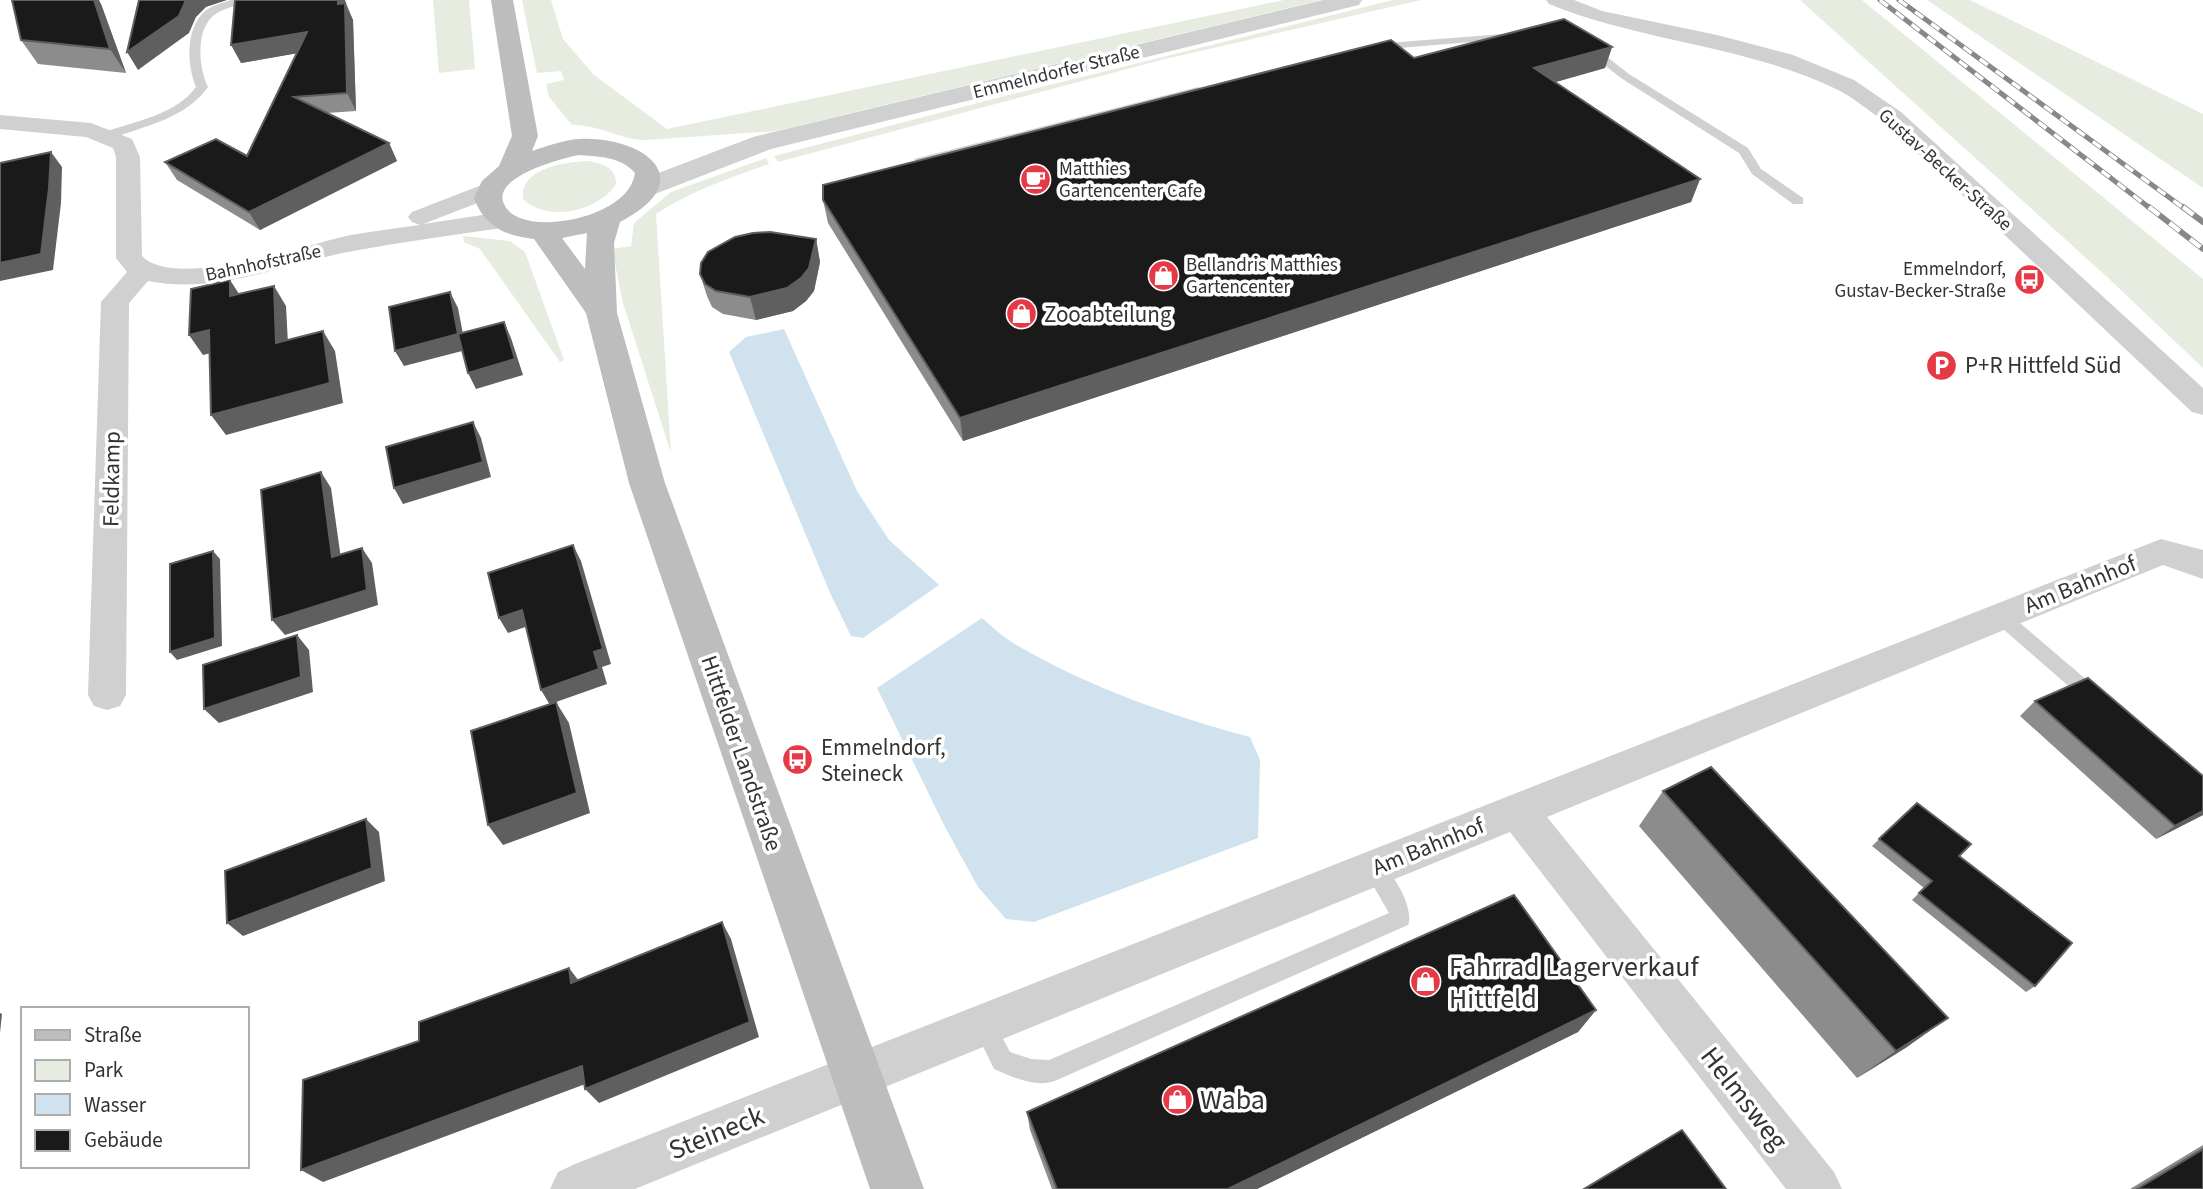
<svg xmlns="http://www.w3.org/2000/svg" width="2203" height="1189" font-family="'Source Sans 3',sans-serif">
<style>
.green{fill:#e6ecdf}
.water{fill:#cfe2ee}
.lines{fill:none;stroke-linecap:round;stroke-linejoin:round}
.service{fill:#d0d0d0;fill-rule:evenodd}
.minor{fill:#d0d0d0;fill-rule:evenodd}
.tertiary{fill:#d0d0d0;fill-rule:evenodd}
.secondary{fill:#bdbdbd;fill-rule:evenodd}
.rail-far1-casing{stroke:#888;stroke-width:5}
.rail-casing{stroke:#888;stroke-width:6}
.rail-far1{stroke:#fff;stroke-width:3.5;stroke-dasharray:10;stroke-linecap:butt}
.rail{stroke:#fff;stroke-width:4.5;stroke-dasharray:13;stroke-linecap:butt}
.wall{fill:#8c8c8c}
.shaded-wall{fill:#5f5f5f}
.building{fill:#1a1a1a;stroke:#5f5f5f;stroke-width:2}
.labels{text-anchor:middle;stroke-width:7;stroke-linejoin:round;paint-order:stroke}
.far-street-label{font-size:19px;fill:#333;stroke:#fff}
.far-poi-label{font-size:19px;fill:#333;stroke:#fff;text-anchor:start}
.poi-label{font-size:23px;fill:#333;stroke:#fff;text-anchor:start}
.street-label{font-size:23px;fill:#333;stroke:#fff}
.near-poi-label{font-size:28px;fill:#333;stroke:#fff;text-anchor:start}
.near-street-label{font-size:28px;fill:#333;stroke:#fff}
</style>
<rect width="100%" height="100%" fill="#fff"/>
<g class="green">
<polygon points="433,0 469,0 475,69 439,73"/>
<path d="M522,0H551L563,39L594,75L667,129L1284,0H1321L776,131L646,140C621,140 597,124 572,125L549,97L546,84L564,80L561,71L537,73Z"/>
<polygon points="1393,0 1421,0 1161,60 778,162 774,156 993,99"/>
<polygon points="1800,0 1862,0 2203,279 2203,368 2106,276"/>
<polygon points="1927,0 1970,0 2203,114 2203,188"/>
<path d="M766,158L769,164C730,178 691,191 656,214L671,453L623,303L612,249L631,246L634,223L671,192Z"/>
<path d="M588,161C603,164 616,167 616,184C599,211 548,223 523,199C519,168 566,162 588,161Z"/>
<polygon points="463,236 510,241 525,252 564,360 560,362 480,249 464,242"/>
</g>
<g class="water">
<polygon points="784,329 857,491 889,540 939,585 863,638 851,636 831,595 729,352 746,337"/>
<path d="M982,618C994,628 1006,640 1020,647C1091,688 1171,716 1250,737L1260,760L1258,838L1034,922L1006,919L978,887L945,827L877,688Z"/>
</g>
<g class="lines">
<g class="service">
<path d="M231,0H248C239,6 227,7 217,13C195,26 198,67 208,87C186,118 146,126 112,138H104V132C134,122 177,114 196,87C187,65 185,28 205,11C212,5 222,3 231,0Z"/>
<polygon points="1515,33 1519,34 1519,38 1375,50 1370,47 1375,44"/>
<polygon points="1584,45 1592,45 1629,74 1748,148 1761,169 1803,198 1803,204 1793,204 1752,174 1739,153 1621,78 1584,49"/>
<polygon points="1198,87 1204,90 1202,92 920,163 914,159"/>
<polygon points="2000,609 2006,611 2102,693 2104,698 2102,703 2095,706 2088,703 1994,621 1991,616 1994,611"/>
<path d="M1373,859C1390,865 1415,907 1408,925L1057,1080C1037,1089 1013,1077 994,1069L972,1024L975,1016L983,1013L991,1016L1010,1052L1031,1059L1049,1060L1389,913L1363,868L1366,861Z"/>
</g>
<g class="minor">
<path d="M1546,0H1574L1602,11L1717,35L1793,55L1854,80L1901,112L2203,388V415L2192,412L1885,122C1869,111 1853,97 1836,89C1745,45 1642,42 1549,4Z"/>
<path d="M0,115L91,123L132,139L140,157L142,256C175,291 307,244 351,235C374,231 397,228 420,225L412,222L408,217L412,212L492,181L501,184L505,189L501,194L423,224L502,212L511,214L515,220L511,226L502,228C453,235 403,242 353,251C286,263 218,295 148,281L129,303L126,695L120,706L107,710L94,706L88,695L101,302L127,272L116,258V157L113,148L86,137L0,129Z"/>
<polygon points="2161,539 2203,550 2203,579 2163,565 1547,817 1834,1172 1842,1189 1786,1189 1510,832 635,1189 550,1189 558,1172 575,1164"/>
</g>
<polygon class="tertiary" points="1323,0 1362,0 1359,5 771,149 655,194 645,196 635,194 631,188 635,182 753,137"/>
<path class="secondary" d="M491,0H513L538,136L532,151C547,146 564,140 579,139C644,136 702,180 620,222L614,243L617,313L665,483L924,1189H870L629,483L586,313L534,239C505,236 484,226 474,198L482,181L499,166L512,136ZM578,155C597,156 622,157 635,173C630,213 552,231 520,218C513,215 507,211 504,204C491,177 560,159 578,155ZM587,233L585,269L562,238Z"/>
<defs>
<g id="rail-far1">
<polyline points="1880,0 2151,209"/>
<polyline points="1899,0 2185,209"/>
</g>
<g id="rail">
<polyline points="2149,207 2203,249"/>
<polyline points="2183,207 2203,222"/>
</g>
</defs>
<use href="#rail-far1" class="rail-far1-casing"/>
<use href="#rail" class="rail-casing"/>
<use href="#rail-far1" class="rail-far1"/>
<use href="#rail" class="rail"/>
</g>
<g class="wall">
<polygon points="235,0 345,0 353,20 356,111 327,113 389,143 397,161 260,230 177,180 165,162 247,156 297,53 241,63"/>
<polygon points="101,4 126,73 38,64 21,40"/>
<polygon points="1612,47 1605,68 1555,82 1700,179 1691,202 963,441 828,223 823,200 1414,58"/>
<polygon points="816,239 820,262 814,291 806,301 793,311 756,320 723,314 712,307 707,296 700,274"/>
<polygon points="2035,701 2203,815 2156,839 2020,716"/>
<polygon points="1663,791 1907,1047 1857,1078 1639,826"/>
<polygon points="1917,803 1959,856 2035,986 2026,992 1912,900 1924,888 1872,846"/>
<polygon points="1596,1010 1578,1032 1257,1189 1052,1189 1030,1130 1027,1112"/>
<polygon points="2203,1145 2203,1189 2130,1189"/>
</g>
<g class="shaded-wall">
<polygon points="94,0 99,0 101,4 126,73 110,49"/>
<polygon points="186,0 227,0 206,7 196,17 189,33 138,70 127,52"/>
<polygon points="338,0 345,0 345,8 345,3 353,20 356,111 347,93"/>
<polygon points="307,32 316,50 241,63 231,45"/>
<polygon points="1612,47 1605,68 1528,90 1534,68"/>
<polygon points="389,143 397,161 260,230 249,212"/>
<polygon points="51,152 62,167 61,203 53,270 0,281 0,263"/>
<polygon points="1700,179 1691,202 963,441 960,418"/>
<polygon points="816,239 820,262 814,291 806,301 793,311 756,320 750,297"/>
<polygon points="230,280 243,300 230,296"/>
<polygon points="274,286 286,306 289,363 276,343"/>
<polygon points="450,292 458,308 466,350 404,366 395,351"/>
<polygon points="504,322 511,338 523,375 476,389 468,373"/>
<polygon points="209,330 223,350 203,355 189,335"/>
<polygon points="323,331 335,351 343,403 226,435 211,415"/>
<polygon points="473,422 481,438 491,477 403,504 394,488"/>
<polygon points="321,472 331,488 343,573 332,557"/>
<polygon points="573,545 581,561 611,664 602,667 607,684 556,702 569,723 590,813 503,845 488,825 550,705 541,690"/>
<polygon points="362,548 372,563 378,605 285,635 272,620"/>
<polygon points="213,551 220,559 222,646 177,660 170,652"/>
<polygon points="522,610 531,625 508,633 499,618"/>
<polygon points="297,635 309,650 313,692 219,723 204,709"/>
<polygon points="2203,811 2203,815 2156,839 2175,826"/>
<polygon points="366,819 379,832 385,881 243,936 227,923"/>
<polygon points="722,922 731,939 759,1037 599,1103 585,1089"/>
<polygon points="569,968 582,985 571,983"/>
<polygon points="1596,1010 1578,1032 1257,1189 1228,1189"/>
<polygon points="0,1013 2,1014 0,1033"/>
<polygon points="1948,1018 1907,1047 1857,1078 1896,1051"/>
<polygon points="582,1066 596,1080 323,1182 301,1170"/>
</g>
<g class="building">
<polygon points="12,0 94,0 110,49 21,40"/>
<polygon points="139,0 186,0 179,16 127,52"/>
<polygon points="235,0 338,0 338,4 345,3 347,93 294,97 389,143 249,212 165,162 216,139 247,156 307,32 231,45"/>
<polygon points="1564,19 1612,47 1534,68 1700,179 960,418 823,200 823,185 1391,40 1414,58"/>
<polygon points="51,152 49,188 41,254 0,263 0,163"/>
<polygon points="770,232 816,239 809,268 801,278 787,288 750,297 716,291 705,284 700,274 701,263 708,252 735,237 753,233"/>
<polygon points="230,280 230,296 274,286 276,343 323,331 330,383 211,415 209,330 189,335 191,289"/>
<polygon points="450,292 458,334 395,351 389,307"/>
<polygon points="504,322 515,359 468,373 458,334"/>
<polygon points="473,422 483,462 394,488 386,447"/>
<polygon points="321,472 332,557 362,548 367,590 272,620 261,490"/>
<polygon points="573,545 603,649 594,652 599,669 541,690 522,610 499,618 488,573"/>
<polygon points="213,551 215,638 170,652 170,564"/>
<polygon points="297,635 301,677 204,709 203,665"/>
<polygon points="2088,678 2203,776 2203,811 2175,826 2035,701"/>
<polygon points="556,702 577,793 488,825 471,731"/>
<polygon points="1711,767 1948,1018 1896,1051 1663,791"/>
<polygon points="1917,803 1971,844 1959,856 2072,943 2035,986 1919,893 1932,881 1879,839"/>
<polygon points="366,819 372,868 227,923 225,871"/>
<polygon points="1514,895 1596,1010 1228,1189 1057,1189 1027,1112"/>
<polygon points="722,922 750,1022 585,1089 582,1066 301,1170 303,1080 419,1041 419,1022 569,968 571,983"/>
<polygon points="1682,1130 1726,1189 1584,1189"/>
<polygon points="2203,1149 2203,1189 2137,1189"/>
</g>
<defs>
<symbol id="cafe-disc" viewBox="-11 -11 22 22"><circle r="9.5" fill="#e63946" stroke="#fff"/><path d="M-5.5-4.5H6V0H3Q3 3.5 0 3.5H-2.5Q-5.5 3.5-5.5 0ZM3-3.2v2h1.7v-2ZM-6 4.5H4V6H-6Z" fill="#fff"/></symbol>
<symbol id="shop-disc" viewBox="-11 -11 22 22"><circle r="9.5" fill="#e63946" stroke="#fff"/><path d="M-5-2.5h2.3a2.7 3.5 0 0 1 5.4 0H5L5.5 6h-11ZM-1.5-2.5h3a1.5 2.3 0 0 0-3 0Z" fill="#fff"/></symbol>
<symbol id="bus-disc" viewBox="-11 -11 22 22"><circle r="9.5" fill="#e63946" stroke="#fff"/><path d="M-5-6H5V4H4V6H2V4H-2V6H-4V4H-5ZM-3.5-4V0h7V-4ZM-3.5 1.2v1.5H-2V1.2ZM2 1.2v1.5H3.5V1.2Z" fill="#fff"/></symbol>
<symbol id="parking-disc" viewBox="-11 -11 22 22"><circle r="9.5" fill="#e63946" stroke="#fff"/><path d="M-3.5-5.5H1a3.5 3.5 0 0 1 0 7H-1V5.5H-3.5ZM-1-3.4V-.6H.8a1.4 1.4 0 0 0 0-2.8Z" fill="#fff"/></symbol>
</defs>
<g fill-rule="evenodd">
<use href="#cafe-disc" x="1018" y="162" width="35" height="35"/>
<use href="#shop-disc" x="1146" y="258" width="35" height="35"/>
<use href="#bus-disc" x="2012" y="262" width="35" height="35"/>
<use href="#shop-disc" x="1004" y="296" width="35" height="35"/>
<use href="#parking-disc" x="1924" y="348" width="35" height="35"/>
<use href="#bus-disc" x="780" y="742" width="35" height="35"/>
<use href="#shop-disc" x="1408" y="964" width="35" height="35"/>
<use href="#shop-disc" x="1160" y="1082" width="35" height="35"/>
</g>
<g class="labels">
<g class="far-street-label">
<text transform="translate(1056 71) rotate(-14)" y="7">Emmelndorfer Straße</text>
<text transform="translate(1946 169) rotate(42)" y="7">Gustav-Becker-Straße</text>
<text transform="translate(263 262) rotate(-12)" y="7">Bahnhofstraße</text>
</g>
<g class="far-poi-label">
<text x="1059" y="175">Matthies<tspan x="1059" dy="22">Gartencenter Cafe</tspan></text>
<text x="1186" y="271">Bellandris Matthies<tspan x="1186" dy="22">Gartencenter</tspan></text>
<text x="2006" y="275" text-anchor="end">Emmelndorf,<tspan x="2006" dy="22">Gustav-Becker-Straße</tspan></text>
</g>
<g class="poi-label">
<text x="1044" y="322">Zooabteilung</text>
<text x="1965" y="373">P+R Hittfeld Süd</text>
<text x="821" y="755">Emmelndorf,<tspan x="821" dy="26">Steineck</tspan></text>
</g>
<g class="street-label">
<text transform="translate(111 479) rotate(-89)" y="8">Feldkamp</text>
<text transform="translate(2080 584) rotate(-22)" y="8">Am Bahnhof</text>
<text transform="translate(742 753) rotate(71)" y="8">Hittfelder Landstraße</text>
<text transform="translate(1428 846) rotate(-22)" y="8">Am Bahnhof</text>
</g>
<g class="near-poi-label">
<text x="1449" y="976">Fahrrad Lagerverkauf<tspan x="1449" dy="32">Hittfeld</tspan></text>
<text x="1200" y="1109">Waba</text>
</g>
<g class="near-street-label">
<text transform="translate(1745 1098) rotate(52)" y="10">Helmsweg</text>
<text transform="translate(716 1132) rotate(-22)" y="10">Steineck</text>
</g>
</g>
<rect x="21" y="1007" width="228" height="161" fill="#ffffff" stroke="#adadad" stroke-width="2"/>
<rect x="35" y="1030" width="35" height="10" fill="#bdbdbd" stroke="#adadad" stroke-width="2"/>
<text x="84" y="1042" font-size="21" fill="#333333">Straße</text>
<rect x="35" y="1060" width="35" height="21" fill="#e6ecdf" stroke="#adadad" stroke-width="2"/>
<text x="84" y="1077" font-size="21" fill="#333333">Park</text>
<rect x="35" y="1094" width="35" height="21" fill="#cfe2ee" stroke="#adadad" stroke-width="2"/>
<text x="84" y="1112" font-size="21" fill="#333333">Wasser</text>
<rect x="35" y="1130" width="35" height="21" fill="#1a1a1a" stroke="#adadad" stroke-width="2"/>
<text x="84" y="1147" font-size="21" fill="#333333">Gebäude</text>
</svg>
